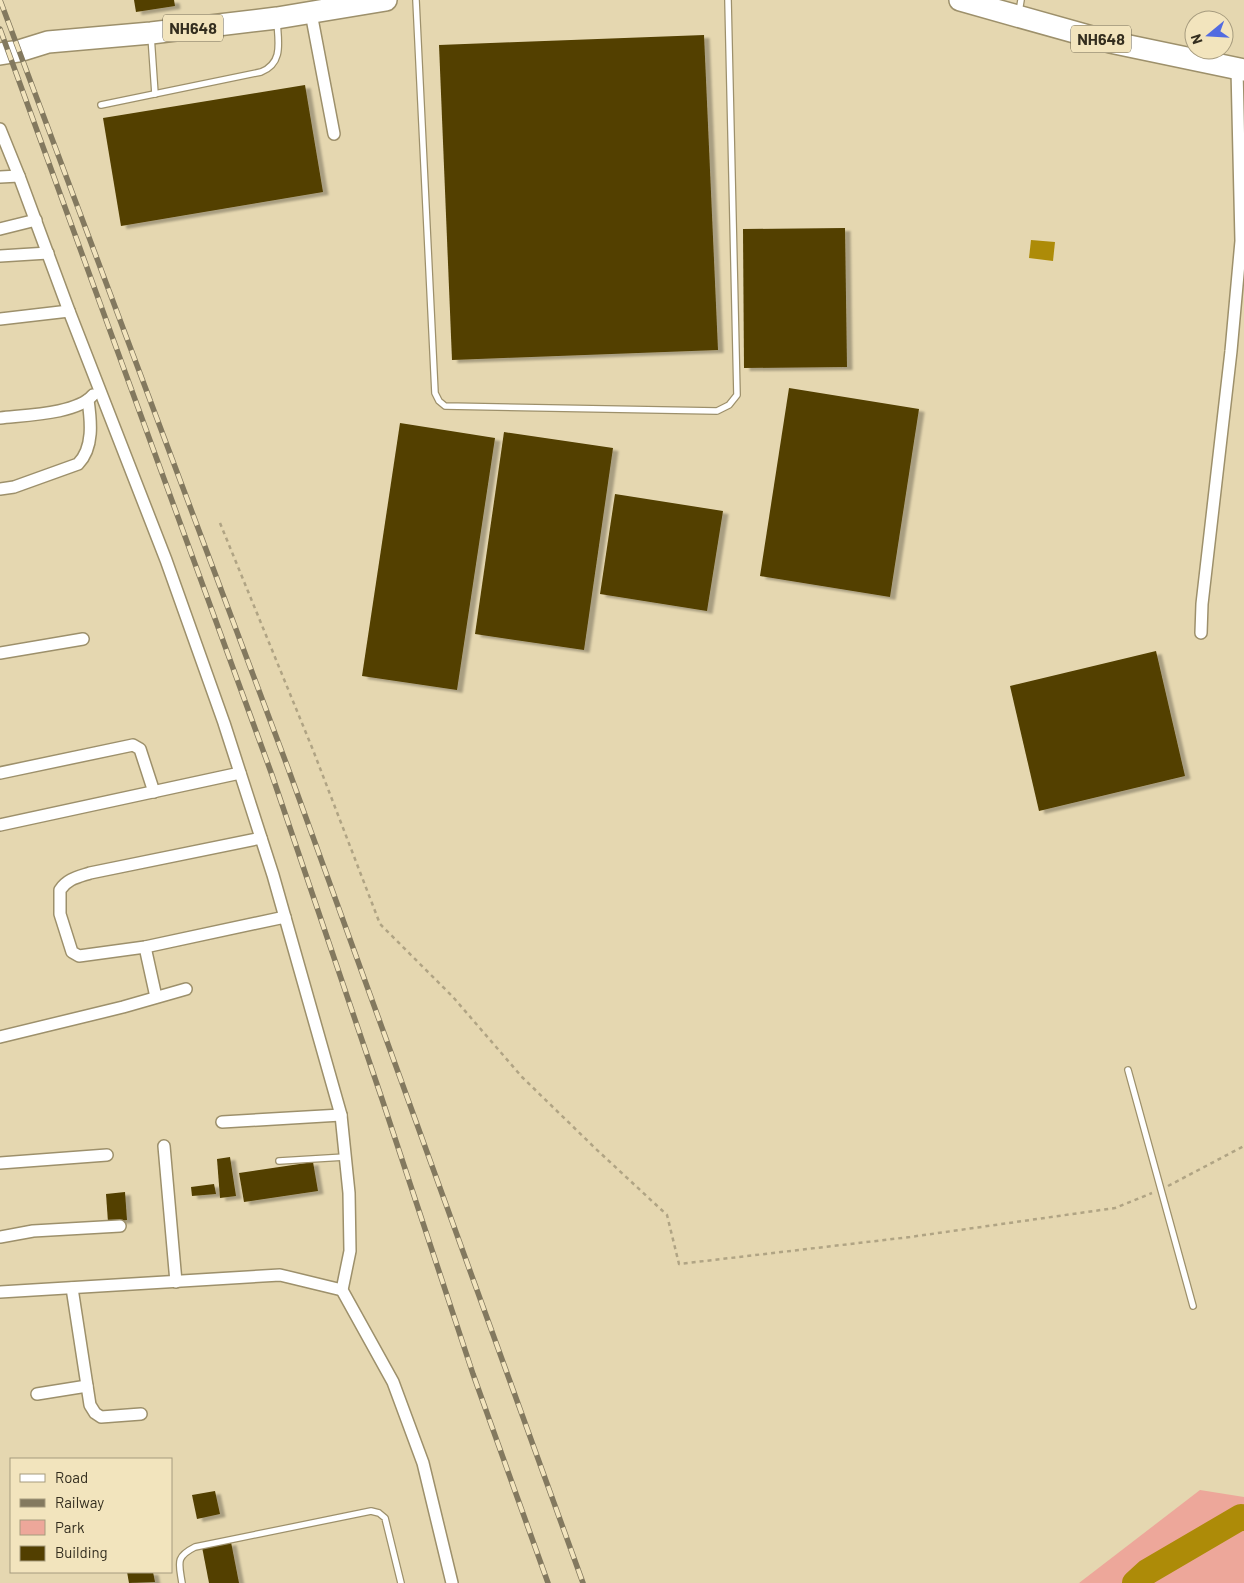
<svg xmlns="http://www.w3.org/2000/svg" width="1244" height="1583" font-family="Barlow,sans-serif">
<style>
.green{fill:#eda79a}
.water{fill:#ad8b08}
.lines{fill:none;stroke-linecap:round;stroke-linejoin:round}
.river{stroke:#ad8b08;stroke-width:26}
.building{fill:#523f00;filter:url(#shadow)}
.lane-casing{stroke:#9d906b;stroke-width:8}
.street-casing{stroke:#9d906b;stroke-width:14}
.highway-casing{stroke:#9d906b;stroke-width:24}
.path{stroke:#b0a484;stroke-width:2.5;stroke-dasharray:4 4;stroke-linecap:butt}
.lane{stroke:#fff;stroke-width:5.5}
.street{stroke:#fff;stroke-width:11}
.highway{stroke:#fff;stroke-width:21}
.rail-casing{stroke:#83795f;stroke-width:5.5}
.rail{stroke:#f2e4bd;stroke-width:4;stroke-dasharray:11;stroke-linecap:butt}
.labels{text-anchor:middle;stroke-width:5;stroke-linejoin:round;paint-order:stroke}
.shield{fill:#f2e4bd;stroke:#6d654e;stroke-width:1}
.shield-label{font-size:16px;font-weight:bold;fill:#342e1f}
</style>
<defs>
<filter id="shadow"><feDropShadow dx="5.5" dy="3" stdDeviation="1" flood-color="#0004"/></filter>
</defs>
<rect width="100%" height="100%" fill="#e5d7b0"/>
<polygon class="green" points="1200,1490 1244,1497 1244,1583 1079,1583"/>
<polygon class="water" points="1031,240 1055,242 1053,261 1029,258"/>
<g class="lines">
<polyline class="river" points="1135,1583 1147,1572 1241,1517 1244,1518"/>
</g>
<g class="building">
<polygon points="134,0 174,0 175,6 136,12"/>
<polygon points="704,35 718,350 452,360 439,45"/>
<polygon points="305,85 323,192 121,226 103,118"/>
<polygon points="845,228 847,367 744,368 743,229"/>
<polygon points="789,388 919,409 890,597 760,576"/>
<polygon points="400,423 495,438 457,690 362,676"/>
<polygon points="504,432 613,448 584,650 475,634"/>
<polygon points="615,494 723,511 707,611 600,594"/>
<polygon points="1156,651 1185,776 1039,811 1010,686"/>
<polygon points="230,1157 236,1196 220,1198 217,1159"/>
<polygon points="313,1162 318,1191 244,1202 239,1173"/>
<polygon points="214,1184 216,1194 192,1196 191,1187"/>
<polygon points="125,1192 127,1220 108,1222 106,1194"/>
<polygon points="215,1491 220,1514 197,1519 192,1495"/>
<polygon points="231,1542 239,1583 209,1583 202,1547"/>
<polygon points="127,1572 153,1572 155,1582 129,1583"/>
</g>
<g class="lines">
<defs>
<g id="lane">
<polyline points="416,0 435,393 439,401 445,406 717,411 729,405 737,395 728,0"/>
<polyline points="1019,12 1021,0"/>
<polyline points="151,36 155,94"/>
<path d="M101,105L261,72C284,63 278,41 277,21"/>
<polyline points="1128,1070 1193,1306"/>
<polyline points="279,1161 345,1157"/>
<path d="M182,1583C179,1563 175,1557 195,1547L371,1511L379,1513L385,1518L401,1583"/>
</g>
<g id="street">
<polyline points="311,13 334,134"/>
<polyline points="0,129 19,176 69,311 166,560 224,723 273,875 341,1115 349,1193 350,1251 342,1290 393,1382 423,1463 452,1583"/>
<polyline points="0,177 19,176"/>
<polyline points="0,229 36,220"/>
<polyline points="0,256 48,253"/>
<polyline points="0,319 69,311"/>
<path d="M0,418C25,415 77,414 93,395"/>
<path d="M0,489L14,487L78,464C94,448 91,421 88,400"/>
<polyline points="1201,633 1202,604 1231,351 1241,241 1237,69"/>
<polyline points="0,653 83,639"/>
<polyline points="0,773 133,745 140,749 154,792"/>
<polyline points="0,825 240,773"/>
<path d="M261,838L90,873C78,877 67,879 60,890V914L72,952L79,956L145,947L285,917"/>
<polyline points="145,947 156,997"/>
<polyline points="0,1037 123,1007 186,989"/>
<polyline points="222,1122 341,1115"/>
<polyline points="164,1146 176,1282"/>
<polyline points="0,1163 107,1155"/>
<polyline points="0,1237 33,1231 120,1226"/>
<polyline points="72,1288 90,1405 95,1413 101,1417 141,1414"/>
<polyline points="0,1292 280,1275 342,1290"/>
<polyline points="37,1394 87,1386"/>
</g>
<g id="highway">
<polyline points="960,0 1110,42 1244,70"/>
<polyline points="0,54 19,51 48,42 151,33 277,18 386,0"/>
</g>
</defs>
<use href="#lane" class="lane-casing"/>
<use href="#street" class="street-casing"/>
<use href="#highway" class="highway-casing"/>
<g class="path">
<polyline points="220,523 313,750 380,924 453,997 522,1077 596,1149 667,1215 679,1264 910,1237 1115,1208 1152,1193"/>
<polyline points="1168,1186 1244,1146"/>
</g>
<use href="#lane" class="lane"/>
<use href="#street" class="street"/>
<use href="#highway" class="highway"/>
<defs>
<g id="rail">
<polyline points="0,0 288,768 583,1583"/>
<polyline points="0,29 272,775 382,1099 473,1374 548,1583"/>
</g>
</defs>
<use href="#rail" class="rail-casing"/>
<use href="#rail" class="rail"/>
</g>
<g class="labels">
<g class="shield">
<rect x="163" y="14.5" width="60" height="27" rx="4"/>
<rect x="1071" y="25.5" width="60" height="27" rx="4"/>
</g>
<g class="shield-label">
<text x="193" y="34">NH648</text>
<text x="1101" y="45">NH648</text>
</g>
</g>
<rect x="10" y="1458" width="162" height="115" fill="#f2e4bd" stroke="#a69b7e"/>
<rect x="20" y="1474" width="25" height="8" fill="#ffffff" stroke="#a69b7e"/>
<text x="55" y="1483" font-size="15" fill="#342e1f">Road</text>
<rect x="20" y="1499" width="25" height="8" fill="#83795f" stroke="#a69b7e"/>
<text x="55" y="1508" font-size="15" fill="#342e1f">Railway</text>
<rect x="20" y="1520" width="25" height="15" fill="#eda79a" stroke="#a69b7e"/>
<text x="55" y="1533" font-size="15" fill="#342e1f">Park</text>
<rect x="20" y="1546" width="25" height="15" fill="#523f00" stroke="#a69b7e"/>
<text x="55" y="1558" font-size="15" fill="#342e1f">Building</text>
<g transform="translate(1209 35) rotate(252)"><circle r="24" fill="#f2e4bd" stroke="#a69b7e"/>
<path d="M0-4L9 19L0 12L-9 19Z" fill="#526be1"/>
<text y="-8" font-size="14" font-weight="bold" text-anchor="middle" fill="#342e1f">N</text>
</g>
</svg>
